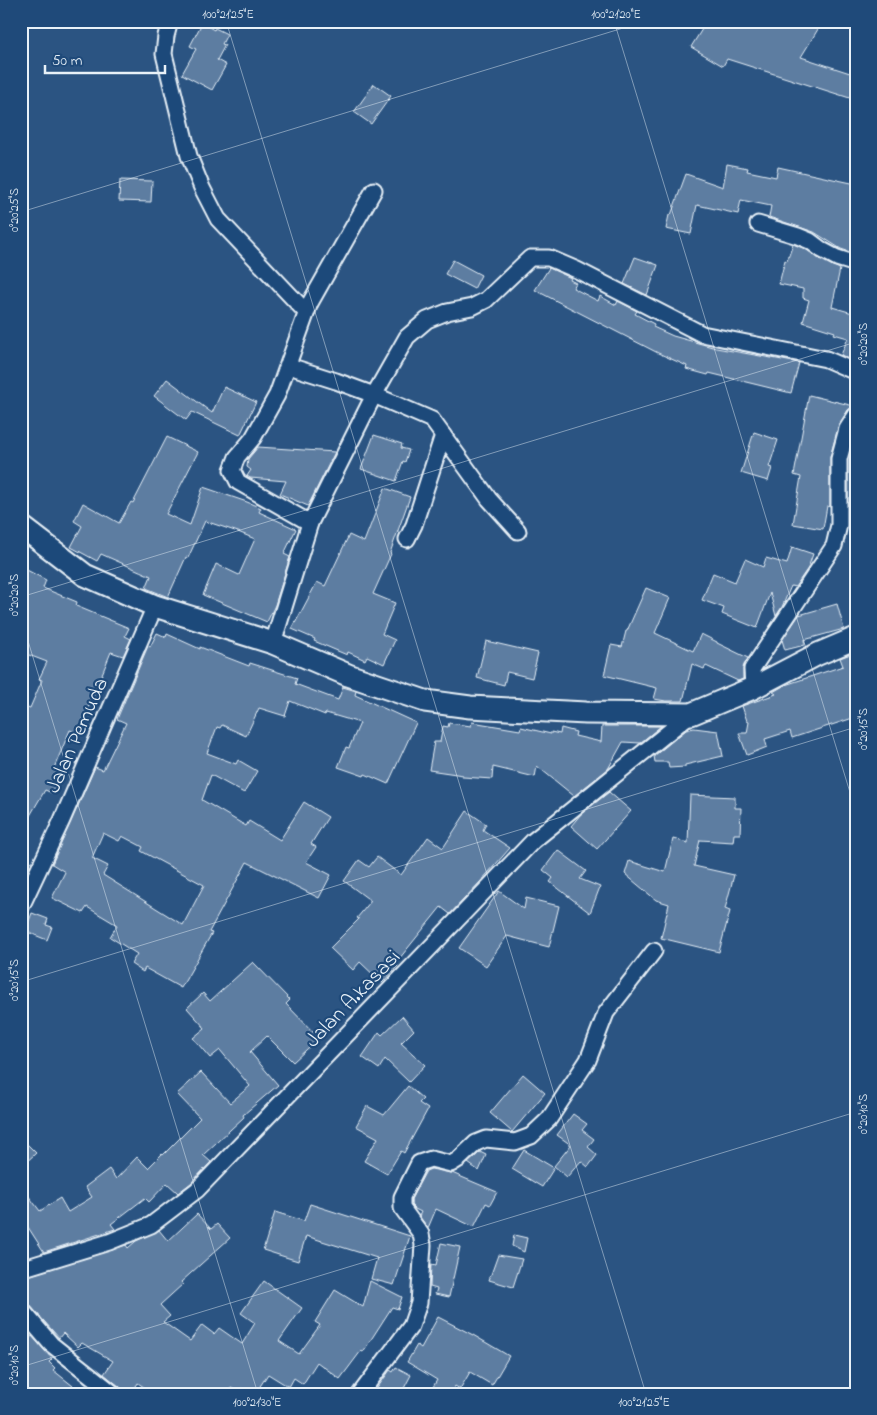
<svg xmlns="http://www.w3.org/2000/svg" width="877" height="1415" font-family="'Indie Flower',sans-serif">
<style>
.building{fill:#5d7da1;stroke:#e8f1f8;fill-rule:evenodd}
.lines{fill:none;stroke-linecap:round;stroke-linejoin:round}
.street-casing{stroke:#e8f1f8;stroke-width:19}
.secondary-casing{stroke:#e8f1f8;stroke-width:25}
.street{stroke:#1f4a7a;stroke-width:15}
.secondary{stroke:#1f4a7a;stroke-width:21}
.ticks{fill:none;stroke:#e8f1f8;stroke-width:1;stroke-opacity:0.45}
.labels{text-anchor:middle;stroke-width:4.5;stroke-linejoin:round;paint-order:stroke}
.street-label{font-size:21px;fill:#e8f1f8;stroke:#1f4a7a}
.neatline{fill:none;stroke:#e8f1f8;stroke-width:2}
.ticks-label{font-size:12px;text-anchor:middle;fill:#e8f1f8}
</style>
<rect width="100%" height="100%" fill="#2b5482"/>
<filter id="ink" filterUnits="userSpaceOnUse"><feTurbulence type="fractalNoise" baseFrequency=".02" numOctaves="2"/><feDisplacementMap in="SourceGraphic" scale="10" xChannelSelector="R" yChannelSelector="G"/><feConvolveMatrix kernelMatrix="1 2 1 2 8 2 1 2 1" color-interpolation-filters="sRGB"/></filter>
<g filter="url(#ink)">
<g class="building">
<polygon points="707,21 823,21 801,57 856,75 856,100 727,59 723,66 691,47"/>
<polygon points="202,23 214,30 215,28 227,34 222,44 225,45 217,60 226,65 212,90 182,74 196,49 190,46"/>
<polygon points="374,84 391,96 371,124 354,112"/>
<polygon points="727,164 748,168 747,171 776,177 778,167 856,184 856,254 841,249 814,232 769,217 771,206 741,200 738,214 697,205 691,234 666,229 669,215 671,215 686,174 723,187"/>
<polygon points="120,180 152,181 151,202 119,201"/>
<polygon points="793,244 805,249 833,266 840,269 832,307 856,314 856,362 841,355 848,338 834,334 835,332 803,322 809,300 803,298 803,289 779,284 785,260 787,261"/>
<polygon points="635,257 658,265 647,295 624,284"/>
<polygon points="453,260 481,275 474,289 445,274"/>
<polygon points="549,268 571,278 570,280 576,283 573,288 598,301 600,296 616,305 618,301 637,311 635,314 654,324 653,327 673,336 716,348 799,363 791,393 709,373 708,375 686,369 687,366 658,353 535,290"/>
<polygon points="167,379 212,413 224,387 256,402 240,435 192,412 186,420 154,396"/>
<polygon points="809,395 854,406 848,410 839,424 830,457 830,507 827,506 823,529 793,524 801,477 794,475"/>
<polygon points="754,432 778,440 769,467 772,468 768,481 741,473"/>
<polygon points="856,433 856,510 848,509 848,460"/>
<polygon points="374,435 402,444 401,448 409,450 405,462 403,461 396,481 361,469"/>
<polygon points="167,437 198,452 166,514 190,525 203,487 247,502 261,508 259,512 296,529 284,554 290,557 275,605 267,622 203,595 216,564 239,575 255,539 238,532 205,521 188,558 186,557 168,597 146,588 151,576 101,554 97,561 71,547 82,526 74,521 83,503 119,523 131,502 133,503"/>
<polygon points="258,447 335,452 308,506 280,494 286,481 250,478 247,476 251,470 247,467 248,459"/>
<polygon points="385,488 410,497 390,553 391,554 373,594 395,603 382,634 395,640 384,664 367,656 365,660 348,652 347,655 314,641 315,639 292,629 317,582 325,586 349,535 364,542"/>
<polygon points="792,547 813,554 808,568 795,587 791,586 782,607 776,616 770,593 757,628 722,614 724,608 702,600 713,573 735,582 745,559 763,567 766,558 787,564"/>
<polygon points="21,567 46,580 43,588 77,602 76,606 129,628 125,636 131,639 123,656 111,652 78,733 70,730 54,768 63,772 52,793 45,790 21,831 21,705 30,708 42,680 39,679 47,662 21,652"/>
<polygon points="646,588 670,598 655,633 693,651 701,634 717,642 717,643 748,658 743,669 743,679 738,681 706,666 704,669 692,664 683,701 666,701 654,699 657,688 604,675 611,645 622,647 626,631 627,631"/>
<polygon points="837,604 844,629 804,640 805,645 785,650 782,640 799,615"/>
<path d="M157,633L166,637L167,634L200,649V647L249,666L250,663L297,678L295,684L338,700L343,687L356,691L355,695L416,723L388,784L365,774L364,776L338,767L346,747L349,748L360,723L326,713L325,715L290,701L285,716L259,708L246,736L222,725L220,728L217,727L207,753L236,764L238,760L257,771L244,793L211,775L202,800L246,826L249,821L280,840L304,802L328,817L311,844L316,847L306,862L331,875L319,898L247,862L209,932L212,933L181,988L145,968L143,972L131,964L137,954L110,937L117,925L87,907L83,913L52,898L65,872L52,864L95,767L103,770L126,723L117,719L148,646L150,647ZM103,833L119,841L122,836L143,847L141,851L204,885L183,925L103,875L108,866L92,858Z"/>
<polygon points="486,641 538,653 532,678 507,672 504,685 477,678"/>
<polygon points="856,652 856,697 851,698 856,712 856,717 792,738 790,731 765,739 767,747 747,755 739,733 747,733 749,722 747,721 742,706 776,694 773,692 785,685 843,666 840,658"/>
<polygon points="472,722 520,730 521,727 551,734 551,732 560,734 561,728 576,732 575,736 601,742 602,726 661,726 640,743 623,742 608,769 574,796 537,766 535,777 493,767 492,779 463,777 463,775 429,770 434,742 440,742 443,726 448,727 449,723 471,726"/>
<polygon points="694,728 718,731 723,756 685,765 685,767 669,768 668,762 655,762 654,756 686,730"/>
<polygon points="609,792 631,811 597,849 571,826 581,814"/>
<polygon points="690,795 735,797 735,808 741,808 740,834 734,834 733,842 700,840 694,866 734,875 725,909 730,911 719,952 661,938 669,904 656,900 625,874 629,861 665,872 673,839 688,843"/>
<polygon points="467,811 486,824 483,830 510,848 481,881 450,914 441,907 395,964 398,966 382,983 360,962 353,970 330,948 359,919 357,918 371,901 344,881 359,860 369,867 377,857 401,875 428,837 443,848"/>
<polygon points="558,850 586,871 580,879 600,887 590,913 550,882 553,878 543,870"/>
<polygon points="21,857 32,862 21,884"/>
<polygon points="499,891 524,909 526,898 559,906 549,947 507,936 486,966 459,948"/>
<polygon points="32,913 48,919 46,925 52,927 47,940 25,931"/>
<polygon points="253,962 290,1000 286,1004 319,1038 293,1062 267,1036 250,1052 278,1085 243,1115 244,1117 203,1155 211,1162 191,1183 178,1193 167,1183 149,1202 145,1198 111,1224 115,1229 44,1252 26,1224 21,1228 21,1186 40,1211 60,1198 68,1212 92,1197 85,1187 109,1169 116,1179 137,1157 148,1168 162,1154 163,1155 200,1118 177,1094 201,1072 230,1103 250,1086 220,1050 210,1058 193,1038 205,1028 187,1008 203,993 210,1001"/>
<polygon points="402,1016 414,1030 401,1043 425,1065 409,1082 385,1059 379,1069 362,1057 379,1032 382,1035"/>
<polygon points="523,1074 545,1093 512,1132 490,1113"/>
<polygon points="408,1086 423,1099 419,1103 428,1109 404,1153 401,1151 387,1174 364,1161 378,1138 356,1126 367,1106 384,1115"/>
<polygon points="573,1114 587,1124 582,1130 594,1139 588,1147 597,1155 588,1167 581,1161 567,1177 554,1166 571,1145 557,1135"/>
<polygon points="21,1138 36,1153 21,1167"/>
<polygon points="524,1150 554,1168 542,1187 512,1169"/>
<polygon points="480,1152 486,1155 479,1171 468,1163"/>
<polygon points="431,1169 452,1173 497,1192 490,1205 486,1203 474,1227 436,1209 428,1228 419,1216 421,1212 415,1209 411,1205 411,1199 426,1171"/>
<polygon points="310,1204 410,1236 394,1285 371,1279 377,1258 306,1236 298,1261 263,1250 275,1212 304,1221"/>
<polygon points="197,1214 211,1229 217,1224 230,1238 181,1282 183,1284 160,1305 170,1316 163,1322 190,1341 202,1325 214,1334 219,1328 242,1344 255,1323 241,1313 264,1281 302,1308 279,1341 299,1354 320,1325 315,1322 335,1290 363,1307 370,1281 402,1297 398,1309 392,1307 363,1352 361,1351 340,1379 317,1362 303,1384 294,1378 289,1387 268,1374 255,1394 250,1394 241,1388 239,1392 231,1388 227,1394 154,1394 138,1383 131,1394 125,1394 120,1387 104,1374 113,1361 82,1343 78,1347 63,1333 59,1338 28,1303 21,1300 21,1278 126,1245 128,1248 136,1241 159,1230 168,1241"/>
<polygon points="514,1235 527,1238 524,1252 512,1246"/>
<polygon points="441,1243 460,1247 449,1297 435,1294 437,1289 430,1287 431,1264 436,1265"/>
<polygon points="498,1255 522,1259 513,1287 489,1280"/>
<polygon points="438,1317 473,1335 509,1356 492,1385 470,1372 460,1389 455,1386 450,1394 444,1394 433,1387 437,1380 407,1362 417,1345 421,1348"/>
<polygon points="32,1336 52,1359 49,1362 55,1368 53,1370 83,1394 21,1394 21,1348"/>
<polygon points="396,1367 411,1375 401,1394 373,1394 390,1370 393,1372"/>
</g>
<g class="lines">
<defs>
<g id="street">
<polyline points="170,21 166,36 164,54 189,156 202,188 218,219 306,312"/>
<polyline points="758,224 798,236 810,241 822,250 837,258 856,264"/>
<polyline points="289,366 336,381 374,395 432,420 489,499 518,531"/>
<polyline points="310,523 238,482 232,470 237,457 253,438 277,395 310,303 374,190"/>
<polyline points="407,539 414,525 443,435"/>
<polyline points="273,643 310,523 374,395 407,337 427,320 447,312 472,307 486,300 530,258 549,258 577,270 702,334 826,359 856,372"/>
<polyline points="753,688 752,669 834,546 839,525 839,459 847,429 856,415"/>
<polyline points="21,907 62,820 155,606"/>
<polyline points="21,1269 109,1242 151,1225 197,1190 533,841 691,714"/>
<polyline points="21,1309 51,1344 114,1394"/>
<polyline points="360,1394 411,1326 419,1303 423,1245 421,1234 402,1208 402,1197 419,1163 431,1159 451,1164 459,1159 476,1143 486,1139 515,1142 531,1136 549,1119 588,1060 606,1013 654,951"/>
</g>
<polyline id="secondary" points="21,526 85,575 155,606 273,643 348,675 425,701 470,707 586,713 691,714 753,688 818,654 856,638"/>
</defs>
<use href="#street" class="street-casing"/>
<use href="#secondary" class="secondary-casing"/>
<use href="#street" class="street"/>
<use href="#secondary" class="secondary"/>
</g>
</g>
<path class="ticks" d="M226,21L646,1394M614,21L856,812M21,212L646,21M21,597L856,342M21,618L258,1394M21,982L856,727M21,1367L856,1112"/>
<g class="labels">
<g class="street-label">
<text transform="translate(76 735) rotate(-66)" y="7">Jalan Pemuda</text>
<text transform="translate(352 998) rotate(-46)" y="7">Jalan A.kasasi</text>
</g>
</g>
<rect width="877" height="1415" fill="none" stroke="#1f4a7a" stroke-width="55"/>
<path d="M45 65v8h120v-8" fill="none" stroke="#e8f1f8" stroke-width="2.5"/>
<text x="52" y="65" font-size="15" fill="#e8f1f8" stroke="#1f4a7a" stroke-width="4" paint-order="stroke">50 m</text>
<rect x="28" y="28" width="822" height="1360" class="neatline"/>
<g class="ticks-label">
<text x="228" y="18">100°21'25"E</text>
<text x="616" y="18">100°21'20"E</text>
<text transform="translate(14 210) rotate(-90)" y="4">0°20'25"S</text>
<text transform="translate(863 344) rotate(-90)" y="4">0°20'20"S</text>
<text transform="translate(14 595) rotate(-90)" y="4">0°20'20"S</text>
<text transform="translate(863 729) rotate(-90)" y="4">0°20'15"S</text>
<text transform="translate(14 980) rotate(-90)" y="4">0°20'15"S</text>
<text transform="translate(863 1114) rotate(-90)" y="4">0°20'10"S</text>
<text transform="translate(14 1365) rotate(-90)" y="4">0°20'10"S</text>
<text x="257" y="1406">100°21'30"E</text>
<text x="644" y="1406">100°21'25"E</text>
</g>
</svg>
